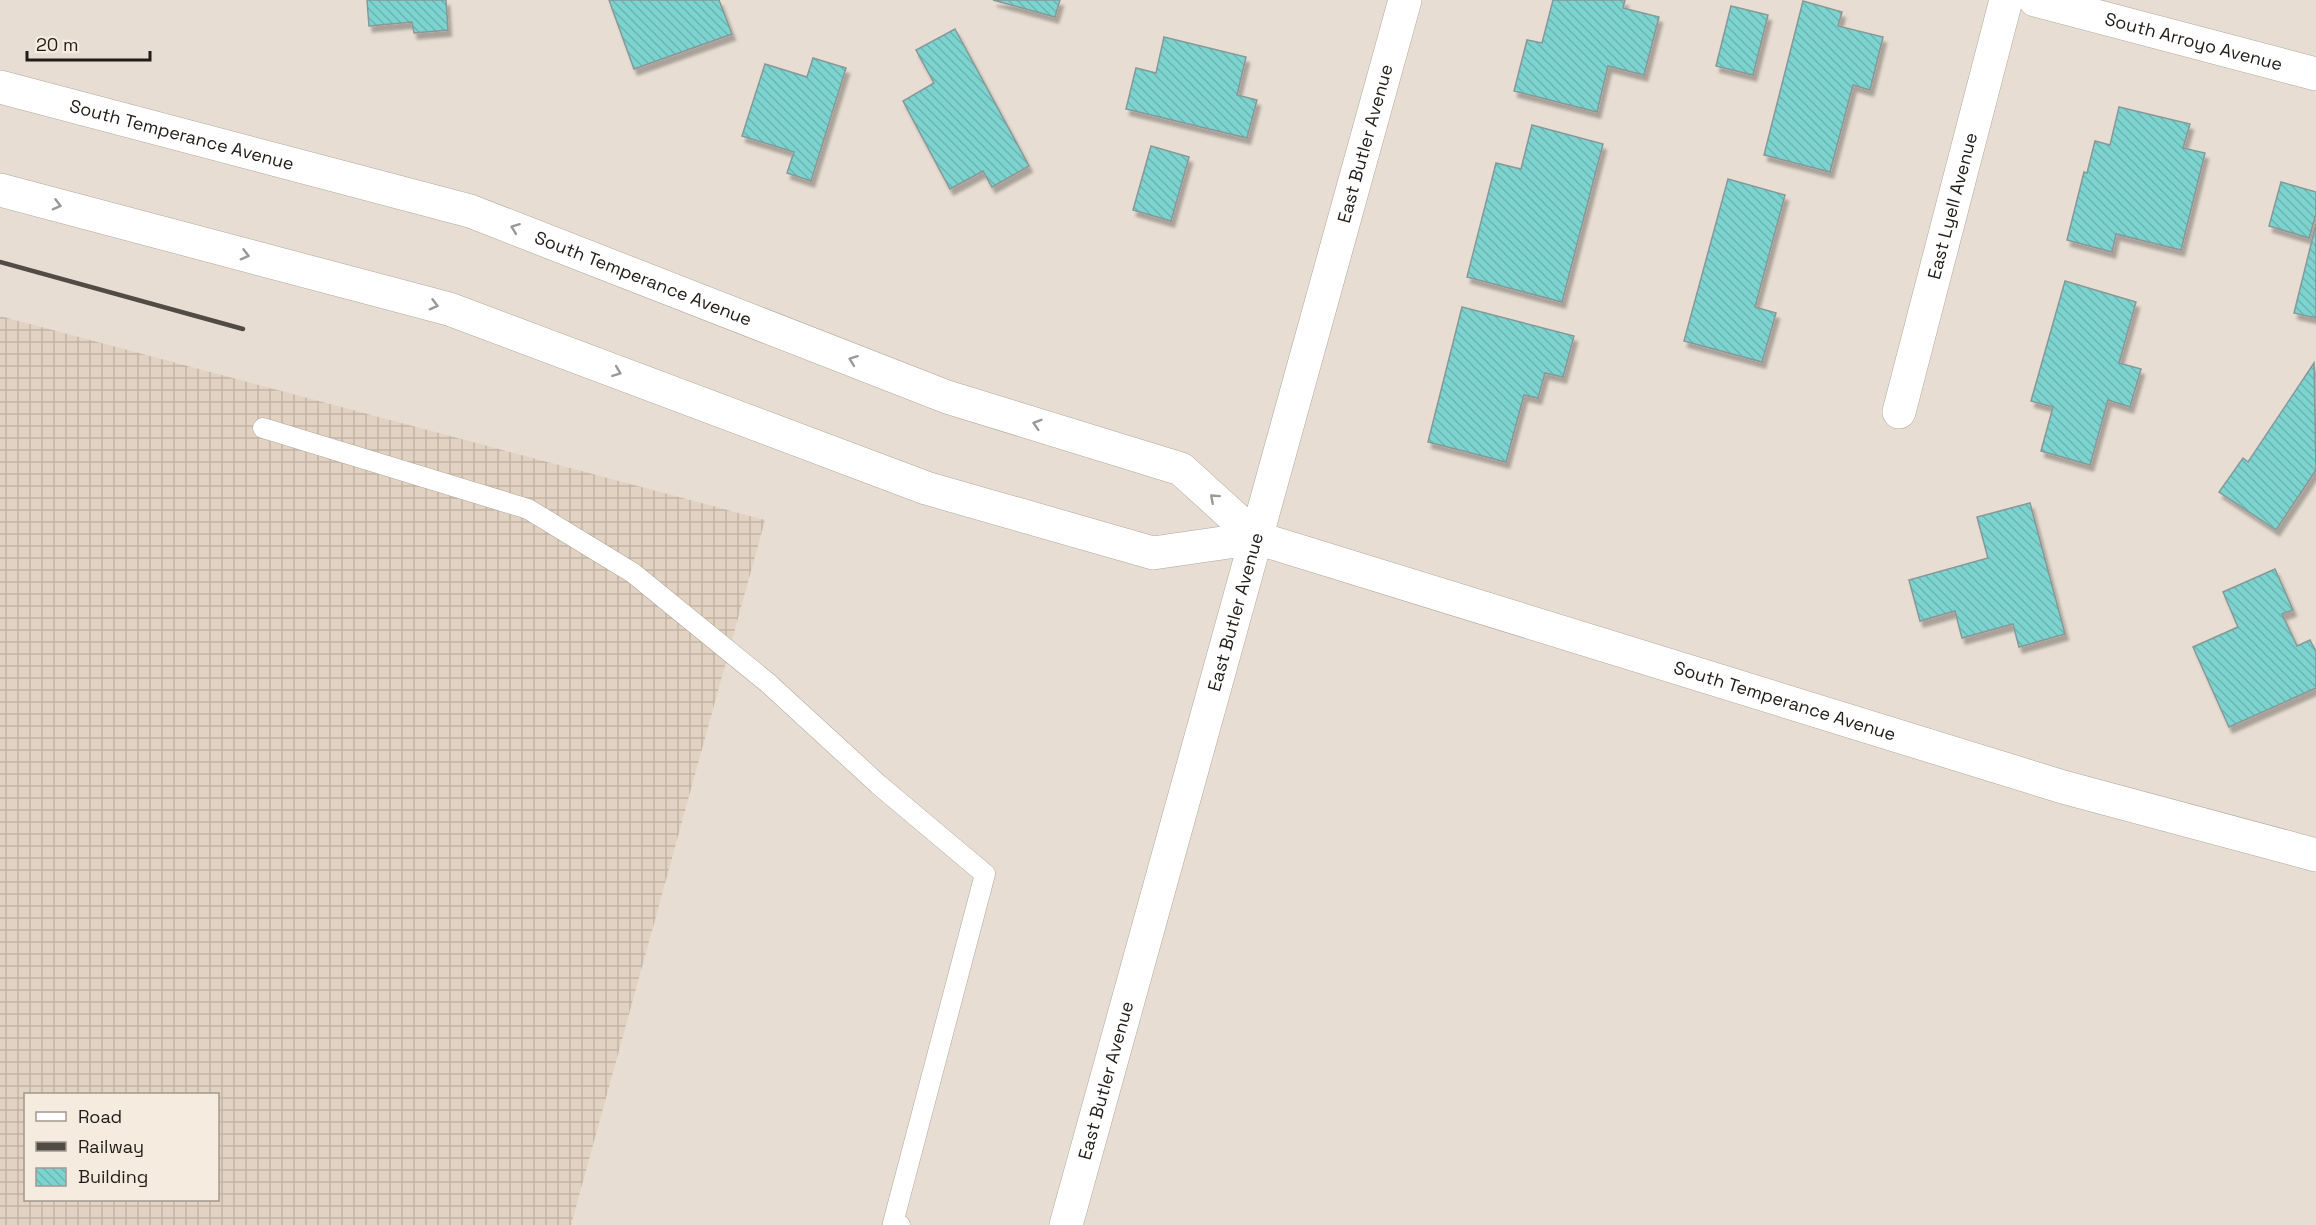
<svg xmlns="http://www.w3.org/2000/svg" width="2316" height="1225" font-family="'Space Grotesk',sans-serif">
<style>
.industrial{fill:url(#industrial-grid);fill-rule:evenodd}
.building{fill:url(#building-back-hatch);stroke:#879897;stroke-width:1.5;filter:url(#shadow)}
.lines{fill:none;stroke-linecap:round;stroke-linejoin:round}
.service-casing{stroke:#b0a69b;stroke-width:21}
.minor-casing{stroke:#b0a69b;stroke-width:34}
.tertiary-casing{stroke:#b0a69b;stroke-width:34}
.secondary-casing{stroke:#b0a69b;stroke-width:34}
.service{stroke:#fff;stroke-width:20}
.minor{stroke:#fff;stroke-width:33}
.tertiary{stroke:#fff;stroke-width:33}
.secondary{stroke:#fff;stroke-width:33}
.rail{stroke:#514b46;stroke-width:4.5}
.oneway{stroke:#9b9997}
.labels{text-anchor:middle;stroke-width:5;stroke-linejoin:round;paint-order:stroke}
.street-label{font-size:18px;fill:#201c18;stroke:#f5ebdf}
</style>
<defs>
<pattern id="industrial-grid" width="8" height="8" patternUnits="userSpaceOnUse" patternTransform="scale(1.5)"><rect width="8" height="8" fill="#e2d2c1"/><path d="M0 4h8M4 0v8" fill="none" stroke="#c2b4a5"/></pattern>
<pattern id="building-back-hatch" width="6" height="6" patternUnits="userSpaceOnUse" patternTransform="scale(1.5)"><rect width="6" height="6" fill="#7cd3d0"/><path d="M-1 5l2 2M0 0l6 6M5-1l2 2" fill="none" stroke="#6bb5b2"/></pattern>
<filter id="shadow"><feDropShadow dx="3.5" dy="6" stdDeviation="1.5" flood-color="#0004"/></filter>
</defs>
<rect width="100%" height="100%" fill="#e8ddd2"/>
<path class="industrial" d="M0,316L765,520L571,1225H0ZM26,1094H218V1200H26Z"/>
<g class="building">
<polygon points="367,0 446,0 448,30 414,33 412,22 369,26"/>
<polygon points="609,0 719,0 732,34 634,69"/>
<polygon points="993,0 1060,0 1055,17"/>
<polygon points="1553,0 1625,0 1623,8 1659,17 1644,75 1608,66 1597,112 1514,91 1527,40 1542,43"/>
<polygon points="1803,1 1842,12 1838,26 1883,37 1870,90 1853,85 1830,172 1764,155"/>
<polygon points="1731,6 1768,15 1753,75 1716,66"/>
<polygon points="955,29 1029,166 992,187 983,171 950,189 903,101 934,83 916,50"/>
<polygon points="1164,37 1246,57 1237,95 1257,100 1247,138 1126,109 1136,68 1156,73"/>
<polygon points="813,58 846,68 811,181 787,173 794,152 742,136 765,64 807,77"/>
<polygon points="2119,107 2190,124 2183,148 2205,153 2181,250 2116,234 2112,252 2067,240 2084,172 2087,173 2095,141 2110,145"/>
<polygon points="1532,125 1603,144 1562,302 1467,277 1496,163 1521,169"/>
<polygon points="1151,146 1189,157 1171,221 1133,210"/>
<polygon points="1728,179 1785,195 1755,307 1776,313 1762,362 1684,341"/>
<polygon points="2281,182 2316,192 2316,214 2309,238 2269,226"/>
<polygon points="2316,224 2316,318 2294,313"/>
<polygon points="2065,281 2136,302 2119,363 2141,369 2130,407 2108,400 2090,465 2041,451 2053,407 2031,401"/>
<polygon points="1462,307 1574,336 1563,377 1545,373 1538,398 1524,395 1506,462 1428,442"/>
<polygon points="2314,363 2316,470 2276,530 2219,492 2243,458 2248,462"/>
<polygon points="2030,503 2065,634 2019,647 2013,624 1962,638 1955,611 1920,621 1909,580 1988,558 1977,517"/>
<polygon points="2275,569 2293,610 2282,614 2297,646 2310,640 2316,652 2316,688 2229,727 2193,647 2238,627 2223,592"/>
</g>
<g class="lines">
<defs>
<polyline id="service" points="263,428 528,509 633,573 768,683 879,785 985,874 893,1223 900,1225"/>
<g id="minor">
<path id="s1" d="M2035,0L2316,74"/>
<path id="s2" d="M1899,412L2006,0"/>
</g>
<g id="tertiary">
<path id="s3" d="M1066,1225L1405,0"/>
</g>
<g id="secondary">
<path id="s4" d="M0,87L470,211L947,397L1181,469L1257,538L2063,787L2316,855"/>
<polyline points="0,190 449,309 926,488 1153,553 1257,538"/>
</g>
</defs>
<use href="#service" class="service-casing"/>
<use href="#minor" class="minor-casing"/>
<use href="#tertiary" class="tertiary-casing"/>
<use href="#secondary" class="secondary-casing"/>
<use href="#service" class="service"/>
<use href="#minor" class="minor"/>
<use href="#tertiary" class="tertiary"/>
<use href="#secondary" class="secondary"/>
<polyline class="rail" points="0,262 243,329"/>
</g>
<defs><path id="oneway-chevron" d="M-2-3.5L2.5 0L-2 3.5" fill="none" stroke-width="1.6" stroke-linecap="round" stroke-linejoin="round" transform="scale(1.5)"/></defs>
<g class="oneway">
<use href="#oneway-chevron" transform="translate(57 205) rotate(15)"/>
<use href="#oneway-chevron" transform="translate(515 228) rotate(-159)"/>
<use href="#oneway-chevron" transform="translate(245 255) rotate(15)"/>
<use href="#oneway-chevron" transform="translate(434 305) rotate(15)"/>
<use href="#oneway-chevron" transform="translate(853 360) rotate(-159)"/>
<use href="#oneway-chevron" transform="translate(617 372) rotate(21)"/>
<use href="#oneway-chevron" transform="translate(1037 424) rotate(-163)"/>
<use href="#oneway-chevron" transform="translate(1214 498) rotate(-138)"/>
</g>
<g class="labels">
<g class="street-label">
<text dy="6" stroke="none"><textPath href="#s1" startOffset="164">South Arroyo Avenue</textPath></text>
<text dy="6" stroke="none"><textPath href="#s4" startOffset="188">South Temperance Avenue</textPath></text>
<text dy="6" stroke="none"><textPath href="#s3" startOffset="1122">East Butler Avenue</textPath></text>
<text dy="6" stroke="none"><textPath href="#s2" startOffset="213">East Lyell Avenue</textPath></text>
<text dy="6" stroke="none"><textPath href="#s4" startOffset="672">South Temperance Avenue</textPath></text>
<text dy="6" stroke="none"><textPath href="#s3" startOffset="636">East Butler Avenue</textPath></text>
<text dy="6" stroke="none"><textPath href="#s4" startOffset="1898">South Temperance Avenue</textPath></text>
<text dy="6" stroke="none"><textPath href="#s3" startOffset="150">East Butler Avenue</textPath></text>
</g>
</g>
<rect x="24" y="1093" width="195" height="108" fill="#f5ebdf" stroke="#a0988f" stroke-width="1.5"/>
<rect x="36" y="1112" width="30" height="9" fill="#ffffff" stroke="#a0988f" stroke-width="1.5"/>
<text x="78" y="1123" font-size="18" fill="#201c18">Road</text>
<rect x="36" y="1142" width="30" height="9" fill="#514b46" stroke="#a0988f" stroke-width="1.5"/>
<text x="78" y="1153" font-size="18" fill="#201c18">Railway</text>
<rect x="36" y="1168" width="30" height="18" fill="url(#building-back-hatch)" stroke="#a0988f" stroke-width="1.5"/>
<text x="78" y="1183" font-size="18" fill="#201c18">Building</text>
<path d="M27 51v9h123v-9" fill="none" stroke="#201c18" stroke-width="3"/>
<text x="36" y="51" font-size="18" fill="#201c18" stroke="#f5ebdf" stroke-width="4.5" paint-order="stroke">20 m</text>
</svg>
